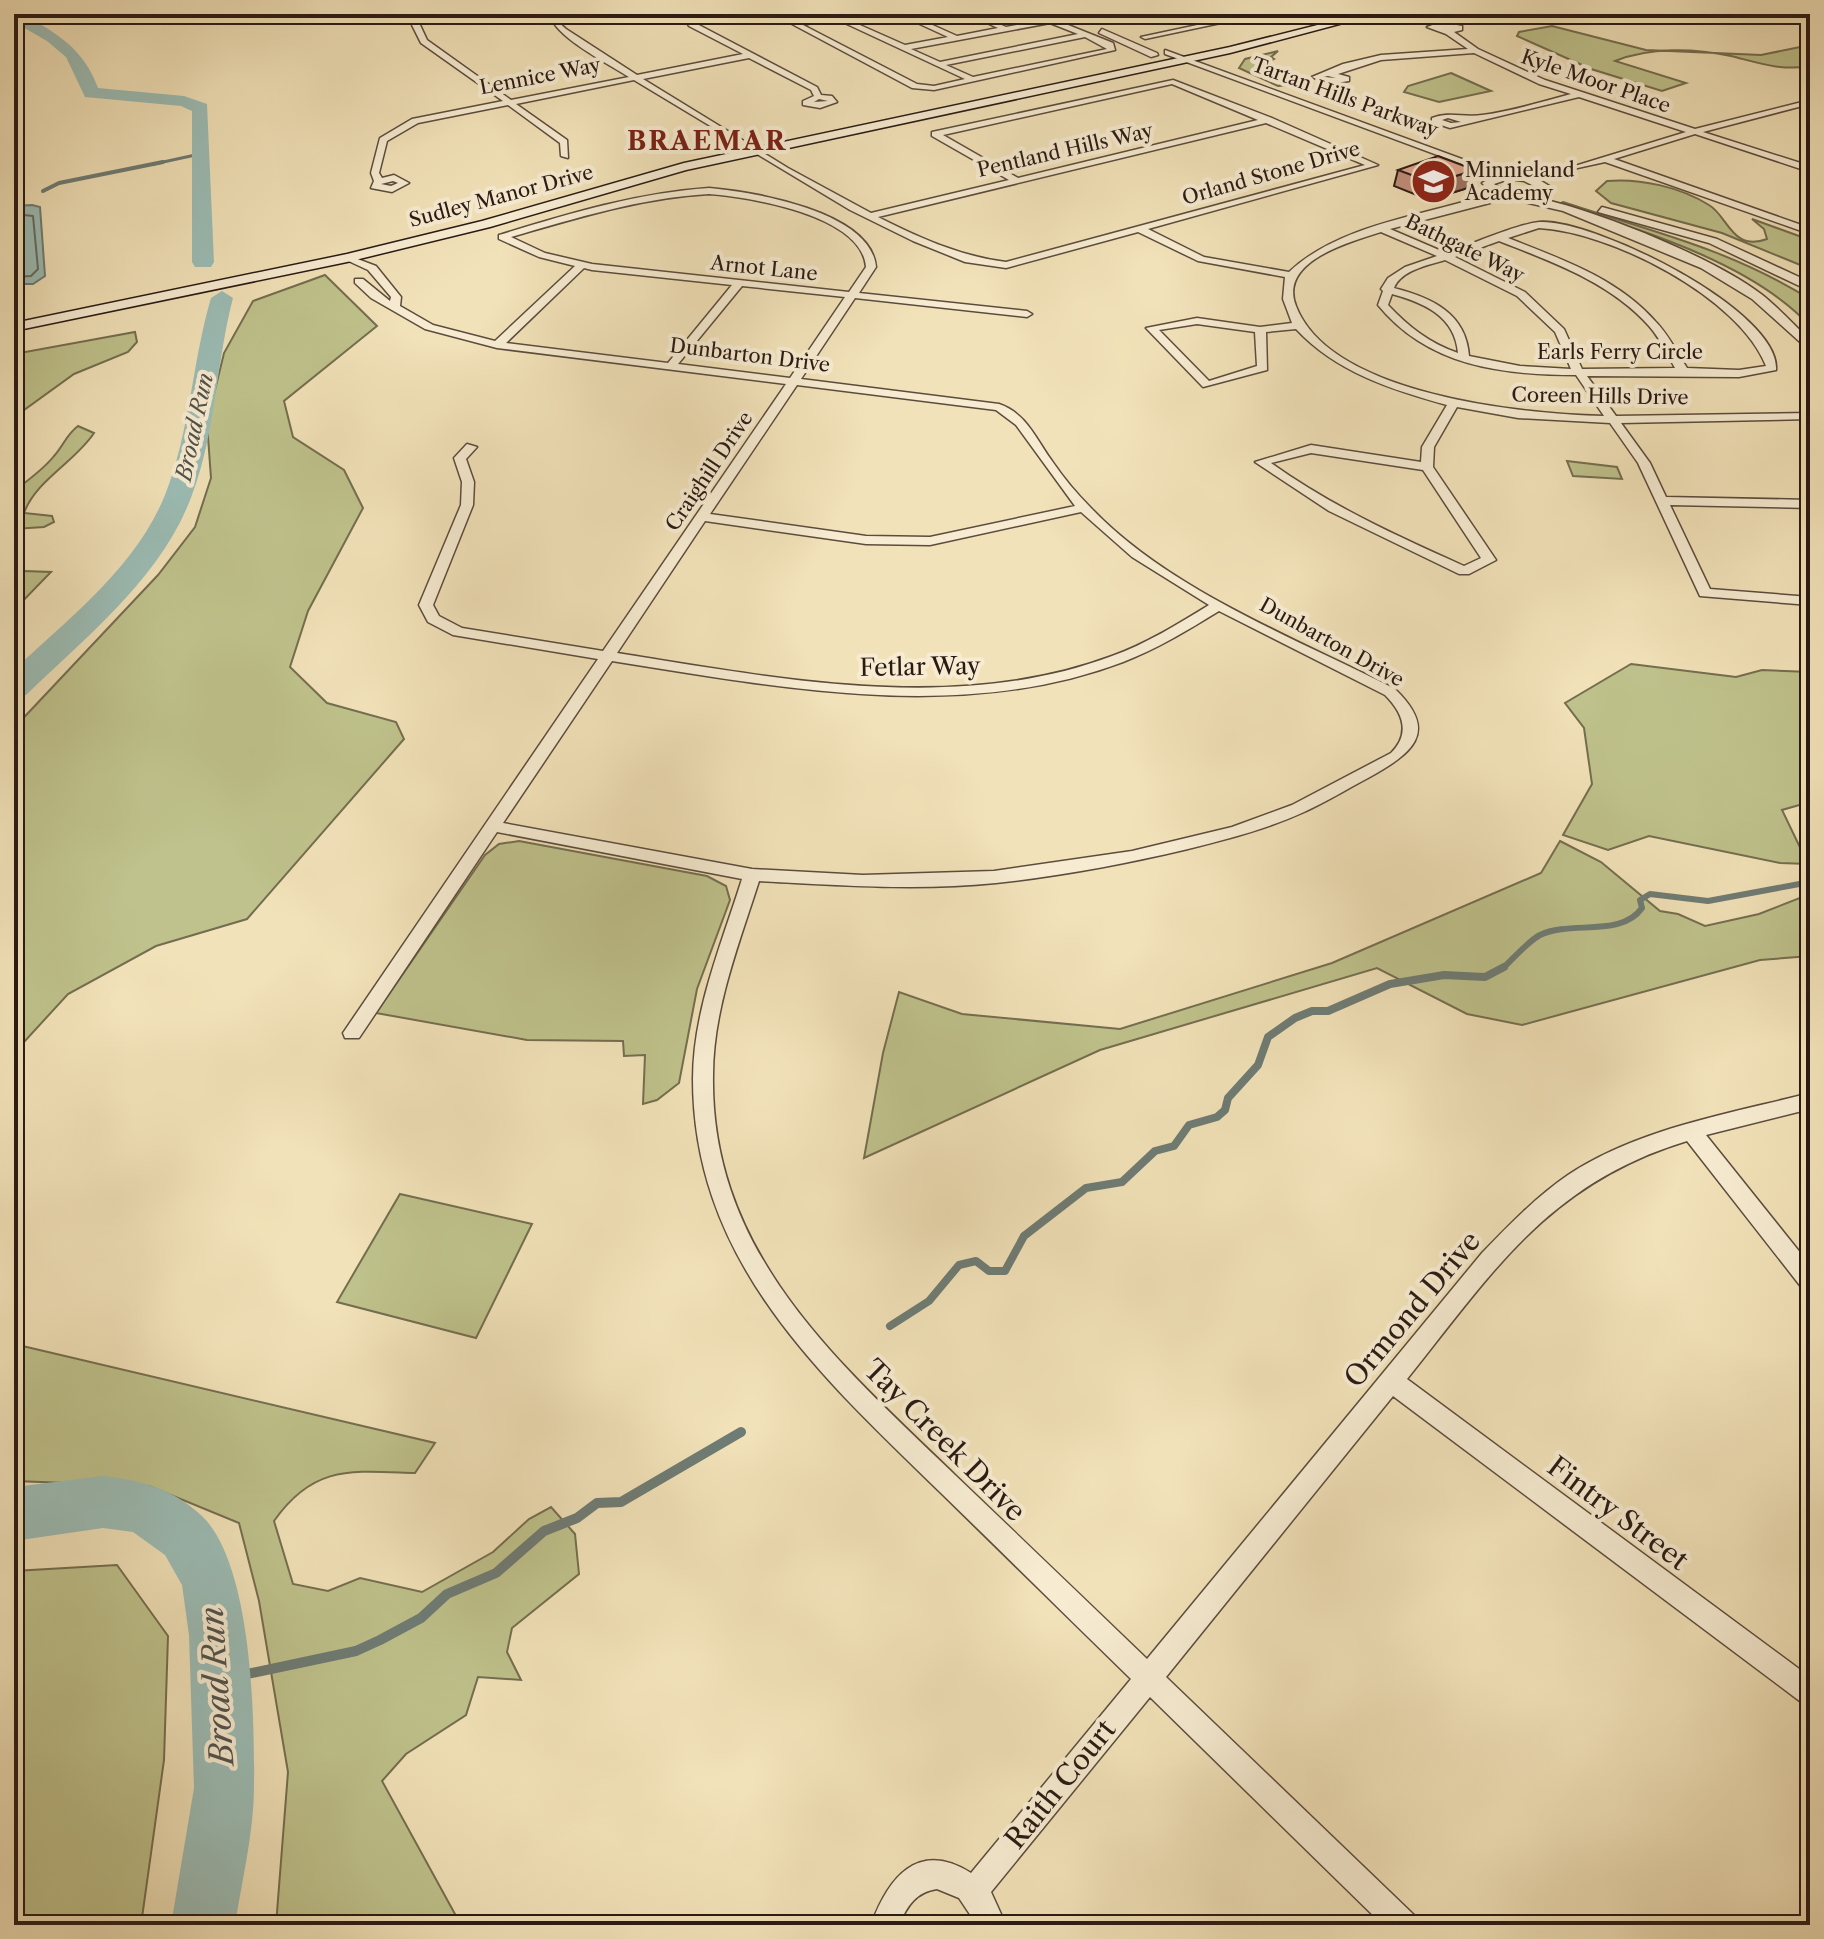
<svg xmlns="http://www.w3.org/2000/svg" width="1824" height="1939" font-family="'Libre Caslon Text',serif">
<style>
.green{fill:#bfc28c;stroke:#746e50;stroke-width:2}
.water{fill:#9cbdb6;stroke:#6e7c75;stroke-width:2}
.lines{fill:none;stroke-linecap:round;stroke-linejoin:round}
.shore{stroke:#636c65;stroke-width:2}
.stream-far4{stroke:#6e7c75;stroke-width:3}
.stream-far3{stroke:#6e7c75;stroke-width:4}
.stream-far2{stroke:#6e7c75;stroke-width:6}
.stream-far1{stroke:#6e7c75;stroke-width:8}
.stream{stroke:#6e7c75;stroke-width:10}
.river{fill:#9cbdb6;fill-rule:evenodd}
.minor-casing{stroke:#5c4c3d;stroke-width:3}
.tertiary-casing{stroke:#5c4c3d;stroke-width:3}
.secondary-casing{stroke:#2a1a14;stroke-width:3}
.minor{fill:#f7ecd2;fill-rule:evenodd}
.tertiary{fill:#f7ecd2;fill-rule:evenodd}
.secondary{fill:#f7ecd2;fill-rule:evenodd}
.wall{fill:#c4917e;stroke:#2a1a14;stroke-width:2}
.shaded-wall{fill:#a07667;stroke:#2a1a14;stroke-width:2}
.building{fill:#e4a993;stroke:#2a1a14;stroke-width:2}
.labels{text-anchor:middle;stroke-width:8;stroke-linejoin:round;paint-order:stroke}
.far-street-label{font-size:20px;fill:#2a1a14;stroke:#f7ecd2}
.far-poi-label{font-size:20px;fill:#2a1a14;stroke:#f7ecd2;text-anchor:start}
.far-water-label{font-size:22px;font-style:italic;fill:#52534d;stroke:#f7ecd2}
.street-label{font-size:24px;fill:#2a1a14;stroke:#f7ecd2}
.far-district-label{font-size:26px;font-weight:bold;letter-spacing:2px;fill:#7a1f14;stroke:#f7ecd2}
.near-street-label{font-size:28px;fill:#2a1a14;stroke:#f7ecd2}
.near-water-label{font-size:32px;font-style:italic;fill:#52534d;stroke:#f7ecd2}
</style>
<rect width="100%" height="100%" fill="#f2e2b9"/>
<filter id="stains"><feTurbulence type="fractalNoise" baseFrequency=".0025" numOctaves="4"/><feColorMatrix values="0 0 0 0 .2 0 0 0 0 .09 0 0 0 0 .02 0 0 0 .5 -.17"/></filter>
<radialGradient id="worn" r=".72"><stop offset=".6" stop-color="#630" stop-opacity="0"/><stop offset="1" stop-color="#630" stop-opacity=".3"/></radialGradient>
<g class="green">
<path d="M1552,26L1646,50L1761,55L1810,45V66C1781,71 1759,63 1731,56C1693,48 1650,47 1615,61L1686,83L1662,91L1591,69L1517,36L1519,32Z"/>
<polygon points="1278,51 1271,57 1274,59 1257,68 1294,82 1292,85 1278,86 1239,68 1245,59"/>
<polygon points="1451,73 1491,91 1439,102 1404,92 1408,86"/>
<path d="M1607,181C1640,178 1680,187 1709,205C1728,216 1732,252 1767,239L1764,229L1752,219L1810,240V269L1722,233L1611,203L1596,191Z"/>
<path d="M1563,202C1653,232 1727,248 1810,299V326C1751,262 1640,230 1559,204Z"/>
<polygon points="325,275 377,326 284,401 293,437 344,470 363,508 308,611 290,667 327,703 396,722 404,739 247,919 156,946 68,994 14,1053 14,728 158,575 195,527 211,478 207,423 224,353 253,301"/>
<polygon points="135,332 137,342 128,352 74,374 20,413 14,421 14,354"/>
<path d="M78,426L94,433C75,462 36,480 24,513L52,516L54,522L44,527L14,529V491C28,480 43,470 54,456C64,445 66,435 78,426Z"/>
<polygon points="1567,461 1617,467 1622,479 1573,476"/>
<polygon points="24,571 51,572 14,610 14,581"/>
<polygon points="1631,664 1736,677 1762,670 1810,672 1810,802 1782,810 1808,864 1780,863 1649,836 1608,850 1563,835 1592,784 1584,728 1565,703"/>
<polygon points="519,841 707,876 726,886 730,900 697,989 679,1083 657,1100 643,1104 645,1055 624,1056 623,1041 527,1040 376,1013 485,855 499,844"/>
<polygon points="1560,841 1601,862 1660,911 1678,914 1705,926 1759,914 1810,894 1810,956 1760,960 1522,1025 1467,1014 1377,968 1100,1050 864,1158 883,1053 899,992 962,1014 1120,1029 1332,963 1541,873"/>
<polygon points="400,1194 532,1224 476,1338 337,1302"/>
<path d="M14,1344L435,1443L415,1473C352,1471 314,1464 274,1521L293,1584L328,1591L360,1578L422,1592L493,1552L529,1519L551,1507L575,1534L579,1574L512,1628L507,1652L521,1680L478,1677L466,1715L406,1754L382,1781L461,1925H276L288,1772L259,1601L239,1523L149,1486L14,1481Z"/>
<polygon points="117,1565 168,1636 164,1760 141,1925 14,1925 14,1571"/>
</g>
<polygon class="water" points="32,205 40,207 45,276 33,284 14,284 14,206"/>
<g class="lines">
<polyline class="shore" points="14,214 33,216 38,269 31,276 14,277"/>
<g class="stream-far4">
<polyline points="269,14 278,17"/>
<polyline points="154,164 200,154"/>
</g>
<polyline class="stream-far3" points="43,191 59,183 163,162"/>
<path class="stream-far2" d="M1502,969C1513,959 1527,942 1540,935C1571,920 1621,938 1642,908L1640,900L1650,894L1708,901L1810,882"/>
<polyline class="stream-far1" points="890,1326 929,1301 959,1265 976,1261 989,1271 1005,1271 1024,1236 1086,1188 1122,1182 1155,1151 1174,1146 1189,1125 1217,1117 1225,1110 1228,1098 1258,1065 1268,1037 1295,1018 1312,1011 1328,1011 1390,984 1444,975 1485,977 1504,967"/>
<polyline class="stream" points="219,1680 356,1651 380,1640 421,1618 447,1594 496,1573 544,1531 577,1518 597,1503 621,1502 741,1432"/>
<g class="river">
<path d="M14,14H22C57,33 84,49 98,88L184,96L207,104L214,262L211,267H195L192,262V111L181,106L85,97L66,57L47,41L14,22Z"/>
<path d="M222,291L233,298C216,362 216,433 192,495C162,577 87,636 26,695L14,698V670C69,618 136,567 165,495C190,433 192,362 211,298Z"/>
<path d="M103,1476C140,1480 174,1489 202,1516C252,1564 255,1719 254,1786C254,1832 242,1880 235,1925H171L194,1788L189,1635L182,1585L165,1555L133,1532L103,1528L14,1541V1487Z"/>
</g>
<defs>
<g id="minor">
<path d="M418,14H426L420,25L427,40L511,100L629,77C609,64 553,36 550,14H558V22L566,29L637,75L743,54L689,26L685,19L691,18L695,23L817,87L821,95L832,96L837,102L820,108L803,105V101L814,96L811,90L749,58L643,79L788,168L871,213L1009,180L932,136V132L1173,80L1272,118L1378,165L1148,229L1204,257L1289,272C1330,233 1395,220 1448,206C1467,201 1490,193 1509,194V198L1390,229L1446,253C1470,245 1517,224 1539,222C1593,218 1781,311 1776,370L1739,377L1587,376L1616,416L1810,413V419L1621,423L1650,463L1666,497L1810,500V508L1670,505L1710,589L1810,597V605L1700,596L1638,463L1610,423L1518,418L1457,407L1434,447L1433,467L1496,560L1469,574H1459L1329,511L1255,462L1311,445L1421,462L1422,447L1447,405C1392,390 1336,372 1296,329L1266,332L1267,370L1203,387L1146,328L1197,318L1260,327L1292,323L1283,299L1285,277L1198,261L1138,232L1006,268L965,262L913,241L850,210L634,80L516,104L567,140L568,158L561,156L560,143L508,105L418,123L387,141L379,173L382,178L394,175L409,183L392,192L371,188L374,181L371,173L380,138L412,119L503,101L421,43L412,25ZM1172,84L1258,120L1018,178L943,135ZM819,99L828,101L814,102ZM1266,123L1365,165L1006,262C959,256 920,238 878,217ZM393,181L398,183L391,186L381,184ZM1539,228C1611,232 1739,297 1766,366L1739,370L1687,368C1677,352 1668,334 1655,321C1617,278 1561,259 1508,238ZM1381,232L1437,256L1405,267L1388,278L1381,289L1383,291L1378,305C1428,366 1501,375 1576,375L1604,416C1522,414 1330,395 1296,306C1278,261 1350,242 1381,232ZM1499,241C1552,262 1610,282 1649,326C1660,338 1667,354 1675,368L1582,369L1564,329L1525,292L1455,257ZM1445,260L1517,296L1555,332L1571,369L1520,366L1469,356C1466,313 1432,298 1394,288C1401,270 1429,265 1445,260ZM1392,294C1424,303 1455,316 1458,353C1429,343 1409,327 1388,305ZM1197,324L1255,332L1257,366L1209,381L1159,330ZM1311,453L1423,470L1481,558L1464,566C1397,536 1331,506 1271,463Z"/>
<path d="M898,14H908L957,36L998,28L967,14H977L1006,27L1043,20L1031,14L1051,18L1089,14L1058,21L1113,43L1115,50L934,90L912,88L792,24L835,14L905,45L948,37ZM834,18L965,79L934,86L917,84L803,25ZM1050,23L1078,34L940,62L911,49ZM1085,37L1107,49L973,77L946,65Z"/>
<polygon points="1249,14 1263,14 1145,39 1141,37"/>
<path d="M1441,22L1462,26V30L1454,32L1478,49L1545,80L1695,129L1810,100V104L1703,132L1810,166V172L1695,134L1614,159L1810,228V234L1605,162L1523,180V176L1578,165L1686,132L1579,97L1450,128L1432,122V118C1450,111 1464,118 1482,115C1512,111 1541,102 1571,94L1539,84L1474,53L1381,60L1338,74L1349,77V81L1329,84L1312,77L1343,64L1381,55L1468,49L1446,34L1427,27ZM1328,76L1336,78L1323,77ZM1448,118L1461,122L1451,123L1442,120Z"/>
<polygon points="1102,29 1157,53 1158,55 1151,57 1099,33"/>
<path d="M709,188C753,192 871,211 876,267L859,293L1027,311L1032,314L1027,317L855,298L801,379L999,404C1026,413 1036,439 1052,461C1063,477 1076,493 1091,508C1169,590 1295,638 1395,689C1441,733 1411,754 1368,778C1347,789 1326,802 1304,812C1267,829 1227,839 1188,849C1125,864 1061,876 996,883C918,891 837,885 759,881C739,944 713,1009 713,1075C710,1253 838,1362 955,1475C1019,1536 1083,1597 1147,1659L1482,1253C1509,1225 1536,1197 1568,1175C1639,1128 1729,1114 1810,1093V1109L1706,1135L1810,1265V1290L1802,1288L1687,1141C1548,1183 1492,1273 1407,1379L1810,1677V1706L1801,1702L1393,1396L1166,1677L1414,1915L1418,1925H1383L1150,1697L991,1892L1006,1925H977L959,1898L937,1889C916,1892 907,1906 899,1925H871C888,1879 917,1839 971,1873L1131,1679C1067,1617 1004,1554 940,1492C820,1375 693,1261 693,1079C693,1010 722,943 742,879L497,832L359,1038H345L343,1033L598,659L453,635L428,622L419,605L461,505L462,482L454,458L467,444L477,447L466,459L474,482L473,505L433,605L439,616L462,628L603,651L786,384L497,348L425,329L371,298L355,283V279H363L390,301L391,297L368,270L342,258L347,255L376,266L401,297L400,306L433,325L495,341L575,266L539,257L499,239V235C568,214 636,193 709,188ZM709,194C749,197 862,215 866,267L849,292L592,264L545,253L511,237C577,218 640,198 709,194ZM584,268L592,270L732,285L668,363L506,343ZM742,286L845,297L790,378L678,364ZM797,385L996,410L1016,425L1075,506L930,537L866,536L710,514ZM1081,512L1132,557L1209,605C1178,624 1146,644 1112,656C955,715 777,678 617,653L705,521L866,544L930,545ZM1219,611L1385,695C1403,713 1411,733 1391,753L1292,805L1232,827L1132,851L994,871L863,875L752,869L503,823L612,661C778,687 960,724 1123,662C1157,649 1188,630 1219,611Z"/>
</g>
<g id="tertiary">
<path d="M1165,50L1481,166L1538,179L1554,189L1542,199C1600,212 1714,258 1761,294C1778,307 1794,325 1810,340V351L1752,299L1701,268L1563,211L1494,195L1482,183L1494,176L1165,54ZM1509,179L1524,181L1542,190C1528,199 1507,195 1494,184Z"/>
<polygon points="1602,207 1717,239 1810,282 1810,291 1709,243 1598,212"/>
</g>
<polygon id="secondary" points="1361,14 1377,14 1230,53 686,170 490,227 347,262 14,331 14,323 347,254 482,221 684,163 1230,47"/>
</defs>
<use href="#minor" class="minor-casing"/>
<use href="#tertiary" class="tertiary-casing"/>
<use href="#secondary" class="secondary-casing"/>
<use href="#minor" class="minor"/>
<use href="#tertiary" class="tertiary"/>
<use href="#secondary" class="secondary"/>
</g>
<polygon class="wall" points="1398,170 1475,170 1471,187 1429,200 1394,186"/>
<polygon class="shaded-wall" points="1475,170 1471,187 1429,200 1433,183"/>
<polygon class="building" points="1438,156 1475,170 1433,183 1398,170"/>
<defs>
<symbol id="school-disc" viewBox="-11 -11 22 22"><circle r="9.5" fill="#8f2418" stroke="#f7ecd2"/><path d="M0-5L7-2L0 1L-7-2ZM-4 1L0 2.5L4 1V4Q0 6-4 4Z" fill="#fff"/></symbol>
</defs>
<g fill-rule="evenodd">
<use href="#school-disc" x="1408" y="156" width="51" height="51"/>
</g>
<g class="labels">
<g class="far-street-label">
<text transform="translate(540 76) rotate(-11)" y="7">Lennice Way</text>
<text transform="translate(1596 81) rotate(19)" y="7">Kyle Moor Place</text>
<text transform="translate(1345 97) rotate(20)" y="7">Tartan Hills Parkway</text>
<text transform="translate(1065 150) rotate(-13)" y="7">Pentland Hills Way</text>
<text transform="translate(1271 173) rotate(-16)" y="7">Orland Stone Drive</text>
<text transform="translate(501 196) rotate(-15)" y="7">Sudley Manor Drive</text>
<text transform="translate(1465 248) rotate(26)" y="7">Bathgate Way</text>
<text transform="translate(764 268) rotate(6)" y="7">Arnot Lane</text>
<text x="1620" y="359">Earls Ferry Circle</text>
<text transform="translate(750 355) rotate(7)" y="7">Dunbarton Drive</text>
<text transform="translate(1600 396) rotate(1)" y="7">Coreen Hills Drive</text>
<text transform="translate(709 471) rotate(-56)" y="7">Craighill Drive</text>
<text transform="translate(1332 642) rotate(29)" y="7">Dunbarton Drive</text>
</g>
<g class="far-poi-label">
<text x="1465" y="177">Minnieland<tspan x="1465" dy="23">Academy</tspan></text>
</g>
<g class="far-water-label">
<text transform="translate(194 427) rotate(-78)" y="8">Broad Run</text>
</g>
<g class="street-label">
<text transform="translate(920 667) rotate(-1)" y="8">Fetlar Way</text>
</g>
<g class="far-district-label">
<text x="707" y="150">BRAEMAR</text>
</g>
<g class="near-street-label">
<text transform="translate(1412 1309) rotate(-50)" y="10">Ormond Drive</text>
<text transform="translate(945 1440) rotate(45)" y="10">Tay Creek Drive</text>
<text transform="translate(1618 1513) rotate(37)" y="10">Fintry Street</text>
<text transform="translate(1060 1784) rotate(-51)" y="10">Raith Court</text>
</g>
<g class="near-water-label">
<text transform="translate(217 1686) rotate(-94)" y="11">Broad Run</text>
</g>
</g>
<rect width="1824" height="1939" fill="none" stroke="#f2e2b9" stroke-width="48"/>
<rect x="16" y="16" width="1792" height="1907" fill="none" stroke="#2a1a14" stroke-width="4"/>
<rect x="24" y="24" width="1776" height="1891" fill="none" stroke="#2a1a14" stroke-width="2"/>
<rect width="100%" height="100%" filter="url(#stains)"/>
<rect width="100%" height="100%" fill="url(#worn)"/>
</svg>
